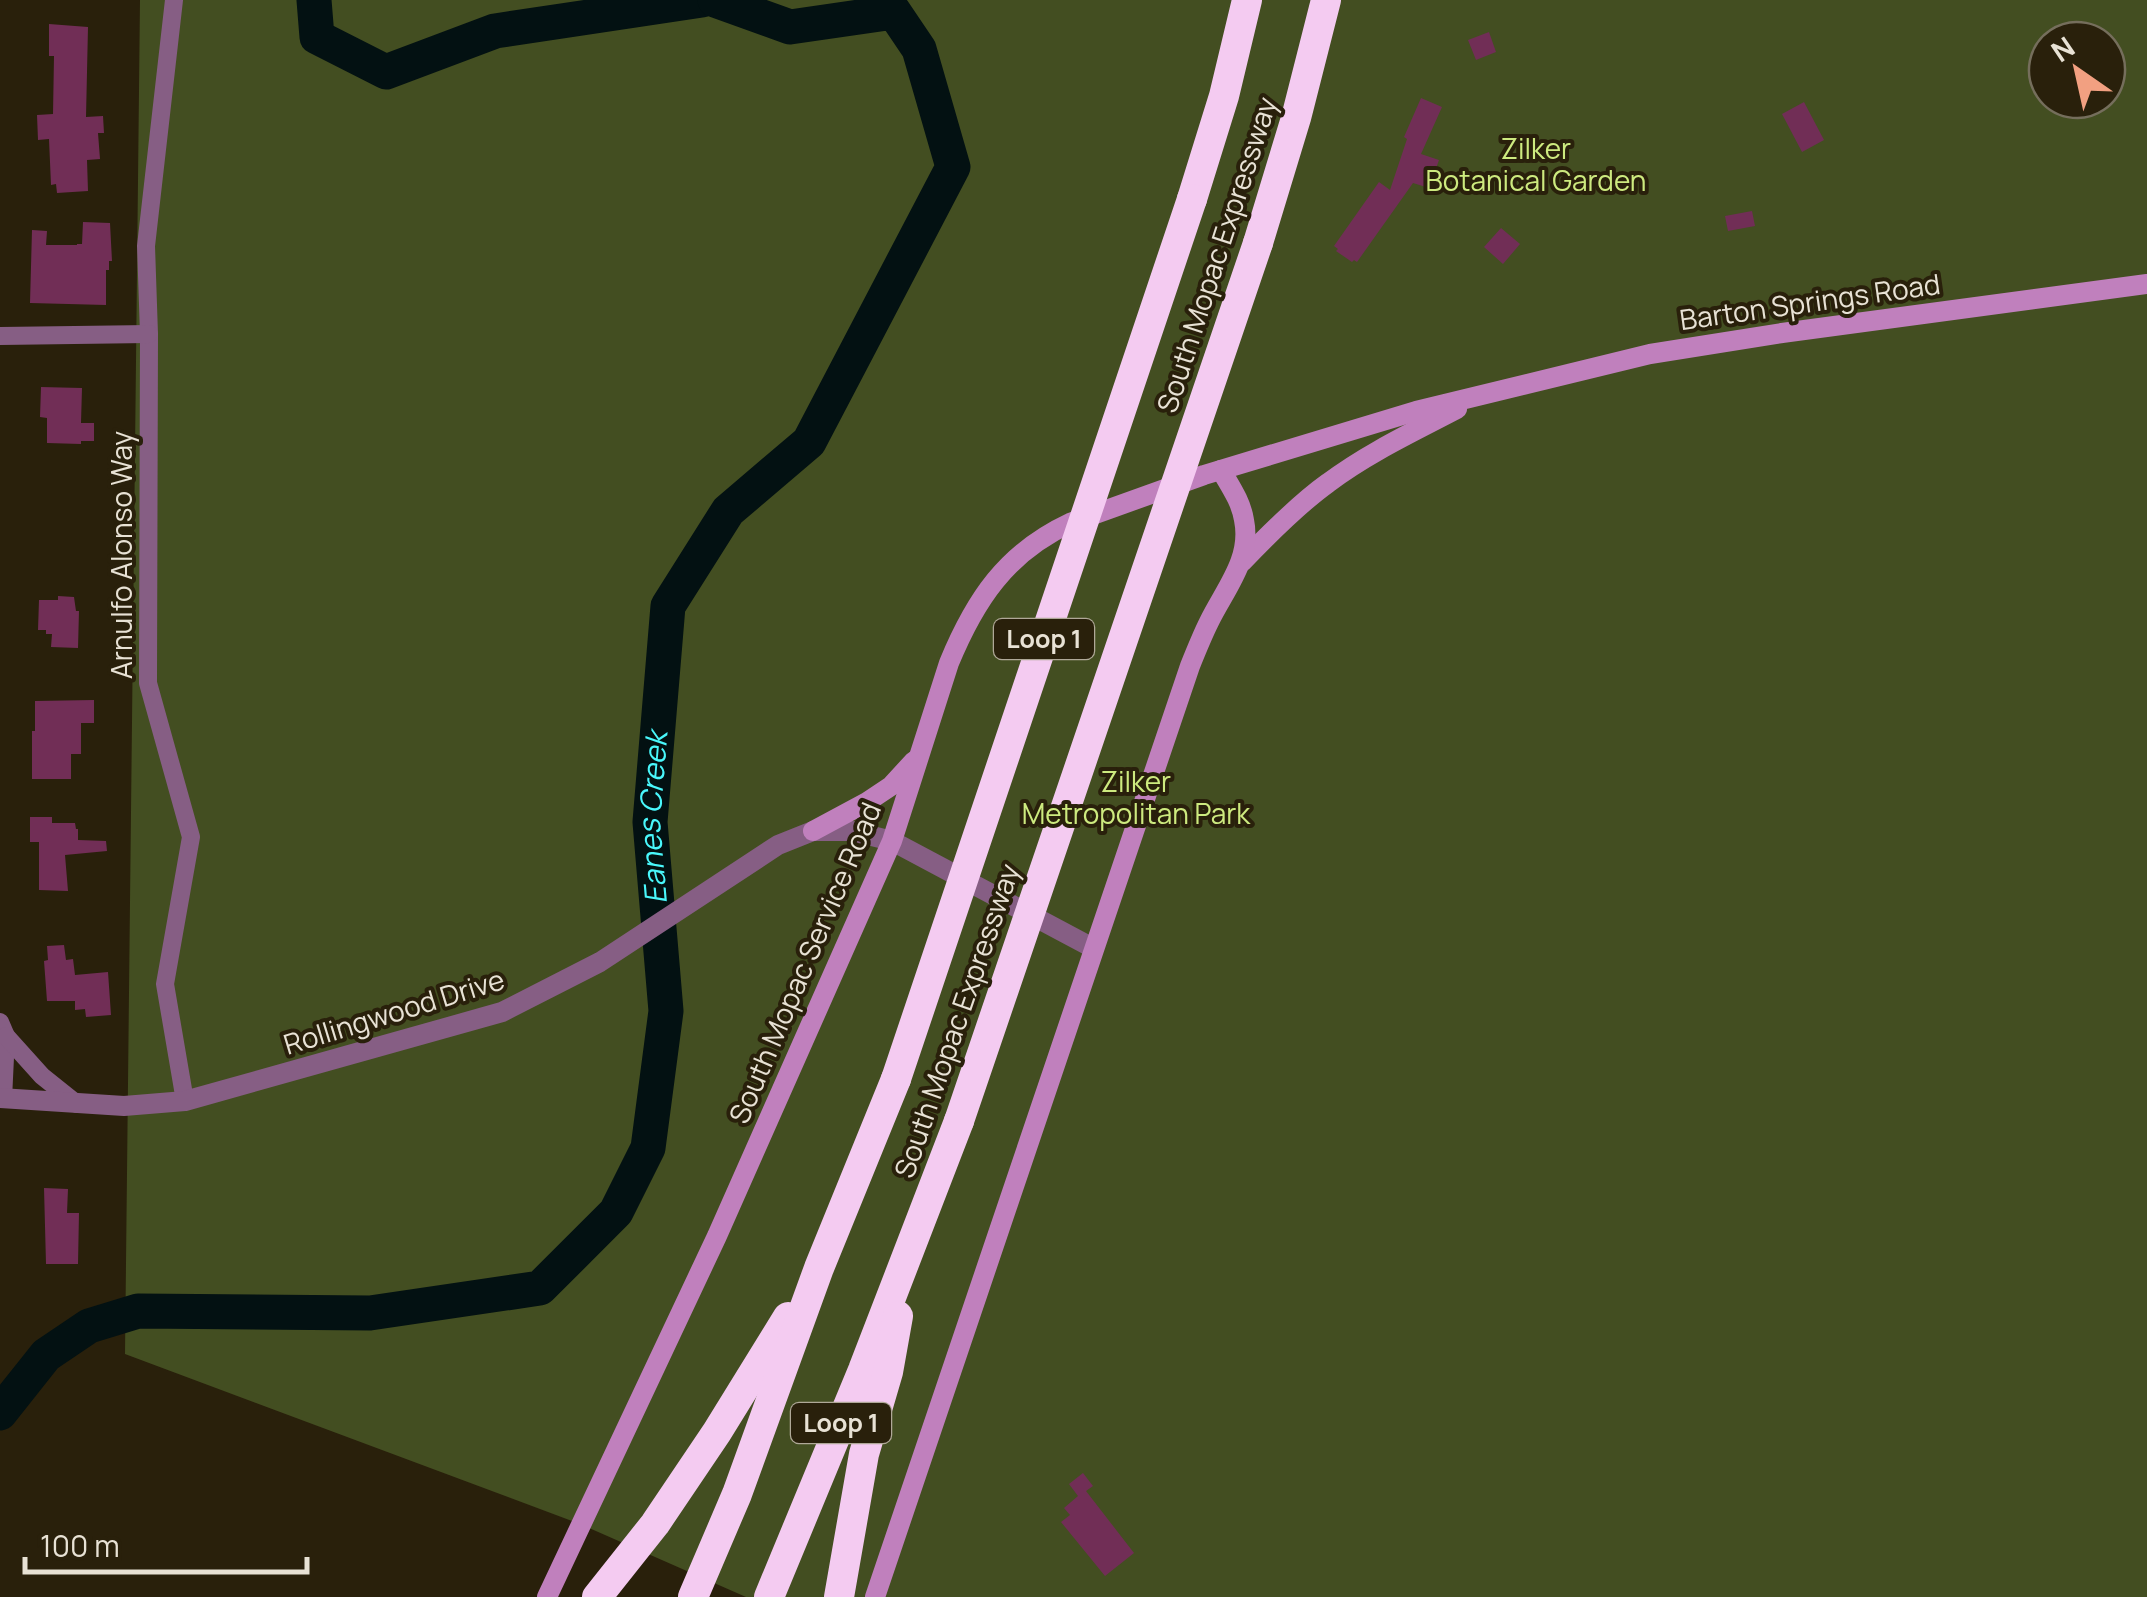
<svg xmlns="http://www.w3.org/2000/svg" width="2147" height="1597" font-family="Manrope,sans-serif">
<style>
.green{fill:#434e21;fill-rule:evenodd}
.lines{fill:none;stroke-linecap:round;stroke-linejoin:round}
.river{stroke:#031112;stroke-width:35}
.building{fill:#712e56}
.minor{stroke:#865e84;stroke-width:18}
.tertiary{stroke:#865e84;stroke-width:20}
.secondary{stroke:#c080bd;stroke-width:20}
.motorway{stroke:#f4cbf1;stroke-width:30}
.motorway-bridge{stroke:#f4cbf1;stroke-width:30}
.labels{text-anchor:middle;stroke-width:8;stroke-linejoin:round;paint-order:stroke}
.shield{fill:#29200b;stroke:#afa898;stroke-width:2.5}
.shield-label{font-size:25px;font-weight:bold;fill:#e8e2d5}
.park-label{font-size:28px;fill:#cdea7f;stroke:#29200b}
.street-label{font-size:28px;fill:#e8e2d5;stroke:#29200b}
.water-label{font-size:30px;font-style:italic;fill:#49f7fb;stroke:#29200b}
</style>
<rect width="100%" height="100%" fill="#29200b"/>
<path class="green" d="M140,0H2147V1597H746L580,1524L125,1354ZM2047,40H2107V100H2047Z"/>
<g class="lines">
<g class="river">
<polyline points="314,0 317,37 386,72 495,31 702,0"/>
<path id="s1" d="M0,1413L46,1355L89,1326L138,1311L370,1313L540,1288L616,1212L648,1148L666,1011L650,822L668,606L728,511L809,442L953,167L919,49L894,12L790,27L715,0"/>
</g>
</g>
<g class="building">
<polygon points="49,24 88,27 86,117 103,116 104,133 98,133 100,159 87,160 88,191 57,193 56,184 51,185 49,139 38,140 37,115 53,114 54,56 49,56"/>
<polygon points="1489,32 1496,52 1476,60 1468,40"/>
<polygon points="1421,98 1442,107 1421,154 1439,160 1429,188 1413,183 1357,262 1354,260 1352,262 1336,251 1338,249 1334,246 1379,182 1390,190 1407,139 1404,137"/>
<polygon points="1804,102 1824,140 1802,152 1782,114"/>
<polygon points="1752,211 1755,226 1728,231 1725,216"/>
<polygon points="83,222 110,223 112,261 109,261 109,270 106,270 106,305 30,303 32,230 47,231 46,245 77,245 77,244 82,244"/>
<polygon points="1501,228 1520,244 1503,264 1484,247"/>
<polygon points="41,387 82,388 81,423 94,423 94,441 81,441 81,444 47,443 47,418 40,417"/>
<polygon points="58,596 74,597 76,611 79,611 78,648 51,647 52,634 46,634 46,630 38,630 39,600 58,600"/>
<polygon points="94,700 94,723 81,723 81,754 71,754 71,779 32,779 32,731 35,731 35,701"/>
<polygon points="30,817 52,817 52,823 75,823 76,829 78,829 78,840 106,841 107,851 65,855 68,891 39,890 39,842 30,842"/>
<polygon points="64,945 66,960 73,959 75,975 108,972 111,1015 86,1017 85,1009 75,1010 75,1001 47,1001 44,961 48,960 47,946"/>
<polygon points="44,1188 68,1189 67,1213 79,1213 78,1264 46,1264"/>
<polygon points="1083,1473 1093,1486 1086,1491 1134,1553 1105,1576 1061,1522 1070,1515 1064,1508 1078,1496 1069,1484"/>
</g>
<g class="lines">
<g class="minor">
<polyline points="174,0 146,246 149,334 148,683 191,837 165,984 185,1101"/>
<polyline points="0,336 149,334"/>
<polyline points="0,1022 6,1036 3,1099"/>
<polyline points="6,1036 42,1076 77,1104"/>
</g>
<polyline class="tertiary" points="0,1098 124,1106 185,1101 502,1012 600,962 778,845 813,831 852,831 892,841 1093,948"/>
<g class="secondary">
<path d="M1242,562C1266,537 1300,503 1328,483C1368,453 1413,432 1457,409"/>
<polyline points="813,831 867,802 891,786 914,761"/>
<path d="M547,1597L717,1236L892,841L949,663C975,600 1006,553 1070,523L1204,475L1416,411L1650,354L1782,333L2147,284"/>
<path d="M875,1597L1190,666C1196,651 1202,636 1209,622C1225,589 1252,559 1244,520C1241,501 1230,486 1221,470"/>
</g>
<g class="motorway">
<polyline points="1192,199 1224,96 1247,0"/>
<polyline points="1258,243 1296,118 1326,0"/>
<polyline points="597,1597 655,1524 717,1432 788,1317"/>
<polyline points="693,1597 737,1494 819,1268 896,1079"/>
<polyline points="769,1597 863,1370 959,1121"/>
<polyline points="839,1597 864,1454 888,1372 898,1316"/>
</g>
<g class="motorway-bridge">
<polyline points="896,1079 1192,199"/>
<polyline points="959,1121 1258,243"/>
</g>
</g>
<g class="labels">
<g class="shield">
<rect x="994" y="619" width="100" height="40" rx="8"/>
<rect x="791" y="1403" width="100" height="40" rx="8"/>
</g>
<g class="shield-label">
<text x="1044" y="648">Loop 1</text>
<text x="841" y="1432">Loop 1</text>
</g>
<g class="park-label">
<text x="1536" y="159">Zilker<tspan x="1536" dy="32">Botanical Garden</tspan></text>
<text x="1136" y="792">Zilker<tspan x="1136" dy="32">Metropolitan Park</tspan></text>
</g>
<g class="street-label">
<text transform="translate(1217 255) rotate(-72)" y="10">South Mopac Expressway</text>
<text transform="translate(1810 302) rotate(-8)" y="10">Barton Springs Road</text>
<text transform="translate(122 555) rotate(-90)" y="10">Arnulfo Alonso Way</text>
<text transform="translate(805 963) rotate(-67)" y="10">South Mopac Service Road</text>
<text transform="translate(394 1012) rotate(-17)" y="10">Rollingwood Drive</text>
<text transform="translate(957 1021) rotate(-71)" y="10">South Mopac Expressway</text>
</g>
<g class="water-label">
<text dy="10" stroke="none"><textPath href="#s1" startOffset="1092">Eanes Creek</textPath></text>
</g>
</g>
<g transform="translate(2077 70) rotate(326)"><circle r="48" fill="#29200b" stroke="#756e5c" stroke-width="2.5"/>
<path d="M0-8L18 38L0 25L-18 38Z" fill="#f2a081"/>
<text y="-15" font-size="28" font-weight="bold" text-anchor="middle" fill="#e8e2d5">N</text>
</g>
<path d="M25 1557v15h282v-15" fill="none" stroke="#e8e2d5" stroke-width="5"/>
<text x="40" y="1557" font-size="30" fill="#e8e2d5" stroke="#29200b" stroke-width="8" paint-order="stroke">100 m</text>
</svg>
